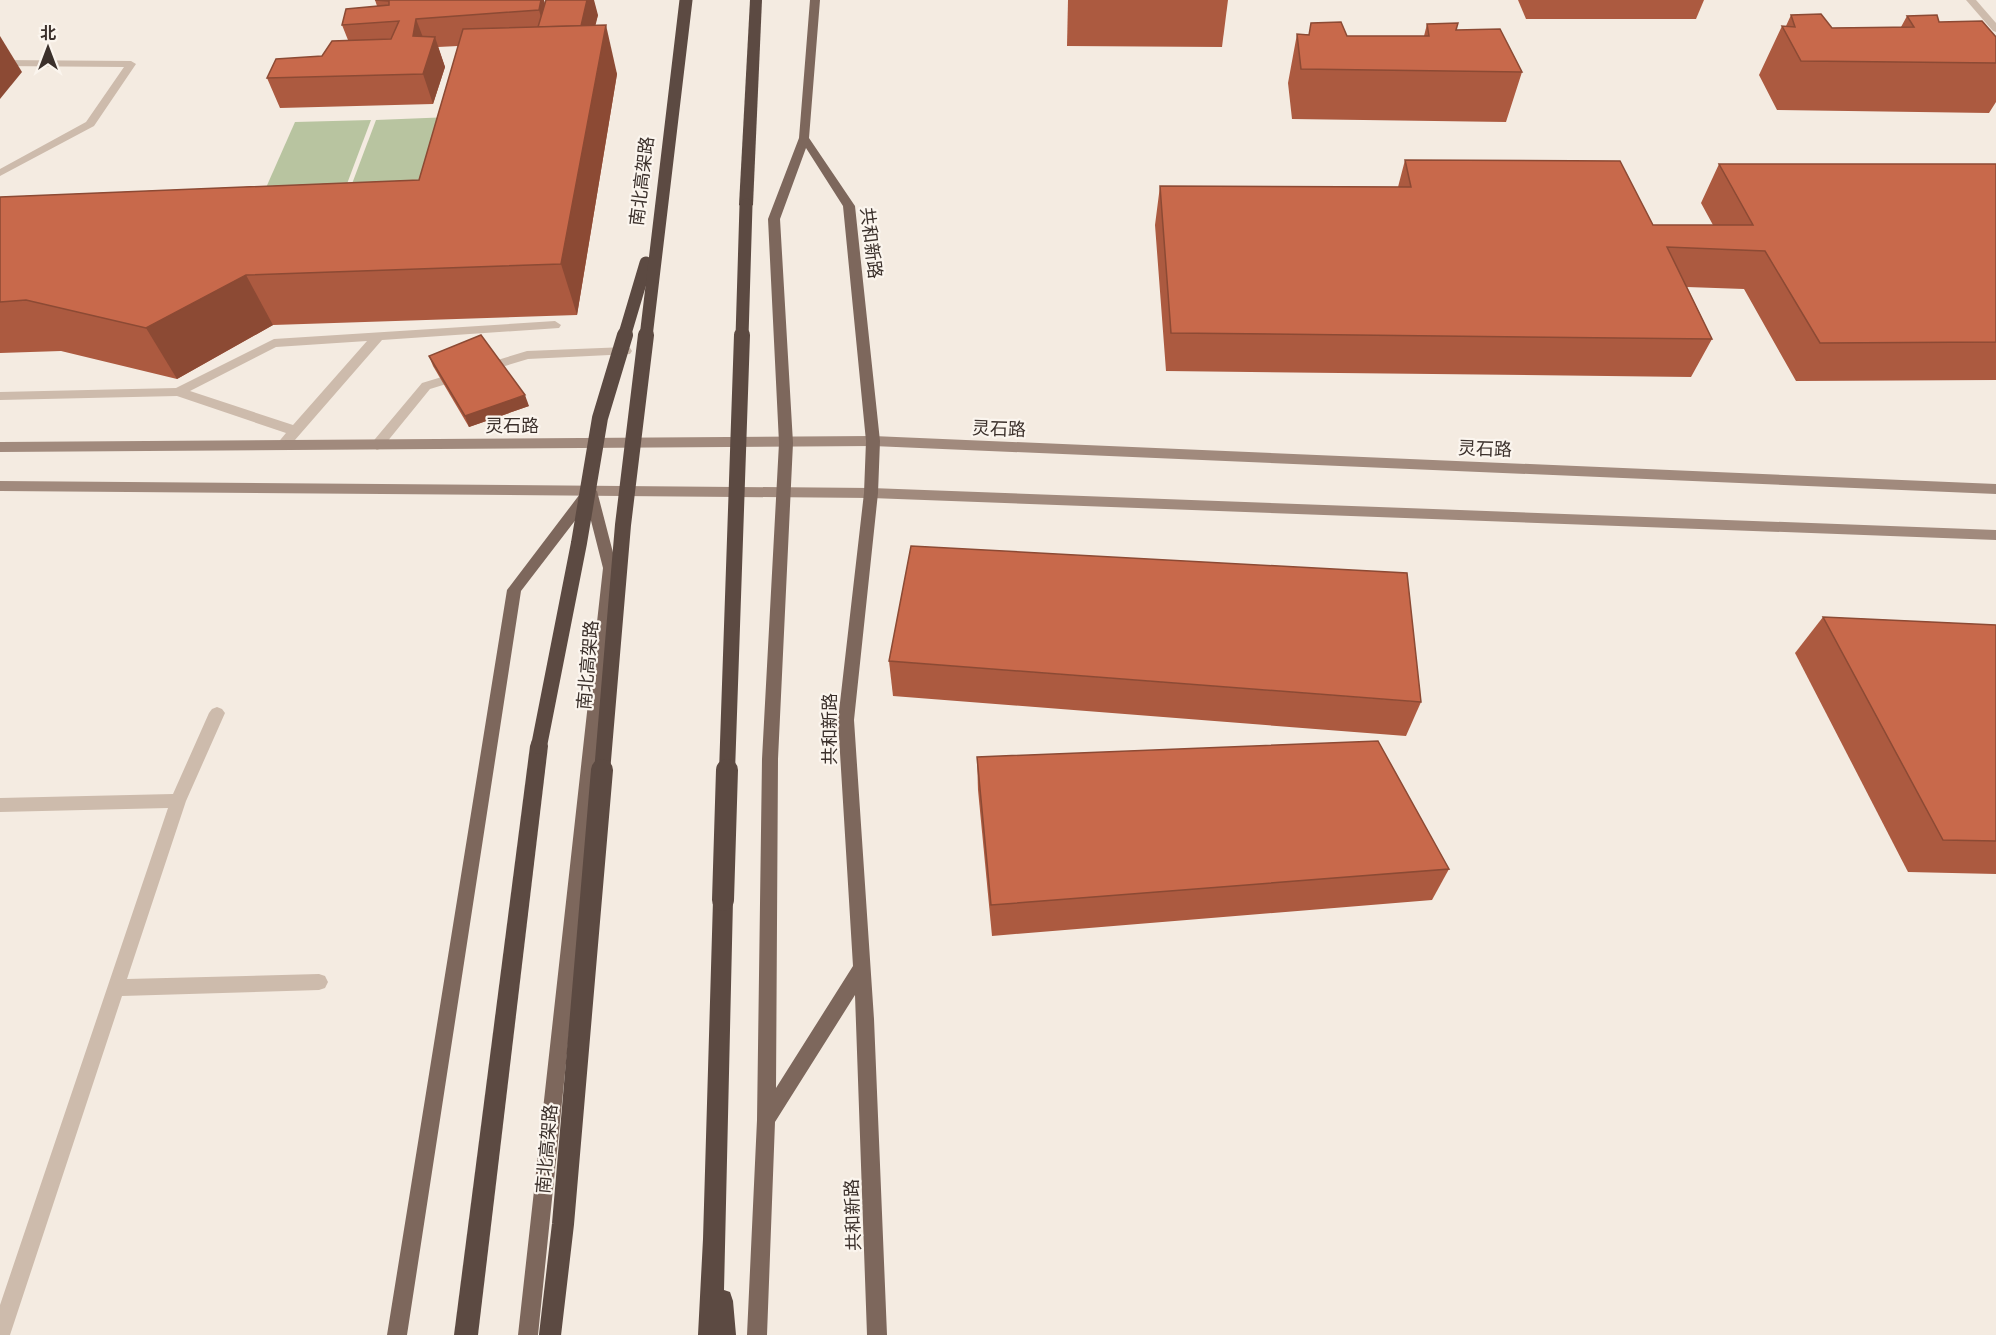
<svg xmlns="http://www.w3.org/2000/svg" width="1996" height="1335" font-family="'Exo 2','Noto Sans SC',sans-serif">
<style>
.green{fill:#b8c4a0}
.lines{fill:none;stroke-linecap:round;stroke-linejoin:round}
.lane{fill:#cdbbac;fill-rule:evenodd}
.street{fill:#cdbbac;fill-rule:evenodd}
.secondary{fill:#a18a7d;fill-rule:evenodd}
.primary{fill:#7d675c;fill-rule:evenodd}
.highway{fill:#5c4a42;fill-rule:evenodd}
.highway-bridge-far2{stroke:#5c4a42;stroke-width:13}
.highway-bridge-far1{stroke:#5c4a42;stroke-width:16}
.highway-bridge{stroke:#5c4a42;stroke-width:22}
.wall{fill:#ac5a40}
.shaded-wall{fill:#8c4a34}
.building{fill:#c8694b;stroke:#8c4a34;stroke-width:1.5}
.labels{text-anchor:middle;stroke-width:4.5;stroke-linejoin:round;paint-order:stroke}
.street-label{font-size:18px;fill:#3b302b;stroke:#fbf5ee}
</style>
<rect width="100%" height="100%" fill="#f4ebe1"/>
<g class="green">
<polygon points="451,117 425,202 344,205 376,120"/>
<polygon points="371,120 339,205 257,208 295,122"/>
</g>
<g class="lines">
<g class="lane">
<polygon points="0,60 131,61 136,64 94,126 0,176 0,169 86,122 124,67 0,66"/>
<path d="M555,321L561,325L559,328L382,340L288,448L283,450L276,445L286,433L177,396L0,400V392L176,388L274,339ZM367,341L293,425L190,391L276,347Z"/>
<polygon points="626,347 630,348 632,351 630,354 528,359 430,389 382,448 377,450 370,445 422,383 527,351"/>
</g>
<g class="street">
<polygon points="1966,0 1976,0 1996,23 1996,32 1993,31"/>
<polygon points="217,707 222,709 225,713 186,801 127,979 319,974 325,976 328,982 325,988 319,990 122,996 10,1335 0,1335 0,1305 168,808 0,812 0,798 173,794 209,713 212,709"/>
</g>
<g class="secondary">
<polygon points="873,436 1996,484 1996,494 873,446 0,452 0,442"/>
<polygon points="0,481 871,488 1996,530 1996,540 871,498 0,491"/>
</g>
<g class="primary">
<path d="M810,0H820L809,138L855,206L880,441L878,493L854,720L874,1019L887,1335H867L855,995L775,1122L767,1335H747L757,1120L762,759L779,443L768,219L799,138ZM806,148L843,206L866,441L864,493L838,720L853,966L776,1088L778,759L793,443L780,219Z"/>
<polygon points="590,486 597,491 617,568 538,1335 518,1335 603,568 587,505 521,591 407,1335 387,1335 507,590 583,490"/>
</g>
<g class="highway">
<polygon points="750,0 762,0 753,205 746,209 739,205"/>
<polygon points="539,738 546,740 548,746 478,1335 454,1335 530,746 532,740"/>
<polygon points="723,891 730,894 733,900 724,1290 730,1292 733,1301 736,1335 698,1335 703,1239 713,900 716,894"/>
</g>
<g class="highway-bridge-far2">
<polyline points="624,337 646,263"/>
<polyline points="646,337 686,0"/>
<polyline points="742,337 746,205"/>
</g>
<g class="highway-bridge-far1">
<polyline points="539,746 579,543 600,418 625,335"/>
<polyline points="602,772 623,525 646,335"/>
<polyline points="727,772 742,335"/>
</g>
<g class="highway-bridge">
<polyline points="723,900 727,770"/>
<polyline points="550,1335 563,1224 602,770"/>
</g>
</g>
<g class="wall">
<polygon points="375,0 545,4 598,15 595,25 617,74 577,315 273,325 177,379 61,351 0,353 0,197 419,180 458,46 438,47 445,67 433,104 280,108 267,78 322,56 348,40 342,25 377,6"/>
<polygon points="1068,0 1228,0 1222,47 1067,46"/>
<polygon points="1518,0 1704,0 1696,19 1526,19"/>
<polygon points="1791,15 1832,28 1901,27 1907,16 1939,22 1996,37 1996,102 1989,113 1777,110 1759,75 1782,26 1786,26"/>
<polygon points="1427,24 1456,30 1522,72 1506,122 1292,119 1288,83 1297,34 1347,36 1424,36"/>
<polygon points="1405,160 1653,225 1713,225 1701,203 1719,164 1996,164 1996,380 1796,381 1744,289 1687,287 1712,339 1691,377 1166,371 1155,225 1160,186 1398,187"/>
<polygon points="429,356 529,406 469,427 433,366"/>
<polygon points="1823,617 1996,625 1996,874 1908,872 1795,653"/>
<polygon points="889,661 1421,702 1406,736 893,696"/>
<polygon points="977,757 1449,869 1432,900 992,936 978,790"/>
</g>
<g class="shaded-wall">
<polygon points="541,0 544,0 550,20 546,36 539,10"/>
<polygon points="587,0 594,0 598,15 586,64 578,35"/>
<polygon points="416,19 427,48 413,36"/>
<polygon points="606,25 617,74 577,315 561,264"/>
<polygon points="0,36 22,72 0,99"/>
<polygon points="435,37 445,67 433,104 423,74"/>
<polygon points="246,275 273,325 177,379 146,328"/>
<polygon points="525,395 529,406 469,427 465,416"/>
</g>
<g class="building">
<polygon points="375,0 541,0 539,10 416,19 413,36 435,37 423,74 267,78 276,59 322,56 332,41 391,39 399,21 342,25 346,9 389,5 389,1"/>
<polygon points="546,0 587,0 581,26 538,27"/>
<polygon points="1821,14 1832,28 1914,27 1907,16 1937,15 1939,22 1982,21 1996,37 1996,63 1801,61 1782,26 1795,27 1791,15"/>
<polygon points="1341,22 1347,36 1429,36 1427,24 1458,23 1456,30 1500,29 1522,72 1301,69 1297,34 1309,35 1311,23"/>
<polygon points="606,25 561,264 246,275 146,328 26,300 0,302 0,197 419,180 463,29"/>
<polygon points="1405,160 1620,161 1653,225 1753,225 1719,164 1996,164 1996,342 1820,343 1765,251 1667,247 1712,339 1171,333 1160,186 1411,187"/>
<polygon points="481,335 525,395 465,416 429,356"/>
<polygon points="911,546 1407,573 1421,702 889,661"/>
<polygon points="1823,617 1996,625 1996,841 1943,840"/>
<polygon points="1378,741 1449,869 991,905 977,757"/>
</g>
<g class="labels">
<g class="street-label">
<text transform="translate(642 181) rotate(-83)" y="6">南北高架路</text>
<text transform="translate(871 243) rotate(83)" y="6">共和新路</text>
<text x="512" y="432">灵石路</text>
<text transform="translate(999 429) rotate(2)" y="6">灵石路</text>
<text transform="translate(1485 449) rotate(2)" y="6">灵石路</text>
<text transform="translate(588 665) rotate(-85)" y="6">南北高架路</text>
<text transform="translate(830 729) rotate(-90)" y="6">共和新路</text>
<text transform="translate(547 1149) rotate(-85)" y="6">南北高架路</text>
<text transform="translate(853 1215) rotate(-92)" y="6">共和新路</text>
</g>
</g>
<g transform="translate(48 48)" stroke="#fbf5ee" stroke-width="4.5" paint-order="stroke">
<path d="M0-4.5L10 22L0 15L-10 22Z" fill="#3b302b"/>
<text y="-9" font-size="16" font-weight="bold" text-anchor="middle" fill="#3b302b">北</text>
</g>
</svg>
